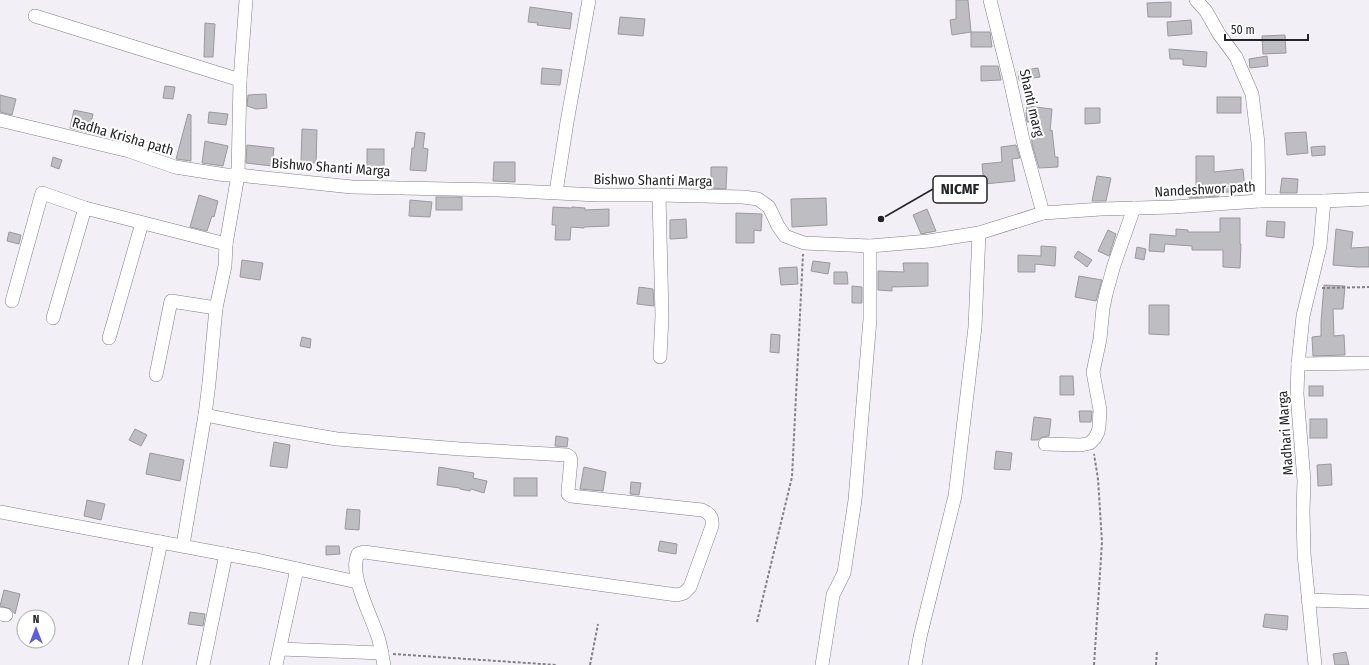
<svg xmlns="http://www.w3.org/2000/svg" width="1369" height="665" font-family="'Fira Sans Condensed',sans-serif">
<style>
.building{fill:#bebdc2;stroke:#9a999e}
.lines{fill:none;stroke-linecap:round;stroke-linejoin:round}
.street-casing{stroke:#807f84;stroke-width:14}
.path{stroke:#828185;stroke-width:2;stroke-dasharray:3 2;stroke-linecap:butt}
.street{stroke:#fff;stroke-width:13}
.labels{text-anchor:middle;stroke-width:4;stroke-linejoin:round;paint-order:stroke}
.street-label{font-size:14px;fill:#242325;stroke:#fff}
.leader{fill:none;stroke:#242325;stroke-width:1.5}
.callout-dot{fill:#242325;stroke:#fff;stroke-width:1.5}
.callout{fill:#fff;stroke:#242325;stroke-width:1.5}
.callout-label{font-size:15px;text-anchor:middle;font-weight:bold;fill:#242325}
</style>
<rect width="100%" height="100%" fill="#f2f0f6"/>
<g class="building">
<polygon points="956,0 968,0 971,32 952,35 950,20 956,19"/>
<polygon points="1171,2 1171,17 1148,17 1147,3"/>
<polygon points="530,7 572,13 570,29 537,25 538,23 528,22"/>
<polygon points="620,17 645,19 643,36 618,34"/>
<polygon points="1191,20 1192,34 1168,36 1167,22"/>
<polygon points="205,23 215,24 213,57 204,57"/>
<polygon points="971,32 990,32 992,47 971,47"/>
<polygon points="1285,35 1286,53 1263,54 1262,36"/>
<polygon points="1169,49 1207,52 1206,67 1183,65 1183,59 1170,59"/>
<polygon points="1267,56 1268,66 1250,68 1249,59"/>
<polygon points="981,66 998,66 1001,80 981,81"/>
<polygon points="542,68 562,70 560,85 541,84"/>
<polygon points="1038,68 1040,77 1019,80 1018,71"/>
<polygon points="165,86 175,87 173,99 163,98"/>
<polygon points="266,94 267,108 256,109 247,106 248,95"/>
<polygon points="0,95 16,99 12,115 0,112"/>
<rect x="1217" y="97" width="24" height="16"/>
<polygon points="1027,106 1052,109 1050,131 1052,130 1055,157 1058,157 1058,167 1039,168 1032,144 1031,122 1027,122 1026,114"/>
<polygon points="1085,108 1100,108 1100,123 1085,124"/>
<polygon points="74,110 93,114 89,133 70,128"/>
<polygon points="209,112 228,114 226,125 208,123"/>
<polygon points="188,114 191,115 191,161 176,159"/>
<polygon points="302,129 317,130 316,163 301,163"/>
<polygon points="416,132 425,133 423,148 428,149 426,171 410,170 412,148 414,148"/>
<polygon points="1306,132 1308,153 1287,155 1285,133"/>
<polygon points="205,141 228,146 223,166 202,163"/>
<polygon points="247,145 274,148 272,166 246,163"/>
<polygon points="1016,145 1020,158 1012,159 1015,181 984,184 982,164 1002,162 1001,147"/>
<polygon points="1325,146 1325,155 1312,156 1311,147"/>
<rect x="367" y="149" width="17" height="24"/>
<polygon points="1196,156 1214,156 1214,172 1243,169 1245,190 1219,193 1219,196 1189,198 1189,187 1196,187"/>
<polygon points="53,157 62,160 59,169 51,166"/>
<polygon points="494,162 515,162 515,182 493,181"/>
<polygon points="711,167 727,167 726,189 711,188"/>
<polygon points="1097,176 1111,178 1106,201 1092,201"/>
<polygon points="1282,178 1298,179 1297,193 1280,193"/>
<polygon points="199,195 218,201 214,217 212,216 207,231 190,227"/>
<rect x="436" y="197" width="26" height="13"/>
<polygon points="826,198 827,225 792,227 791,199"/>
<polygon points="410,200 432,202 430,217 409,216"/>
<polygon points="553,207 571,208 572,207 585,208 585,210 609,209 609,226 584,227 584,228 571,227 570,240 555,240 556,225 552,225"/>
<polygon points="927,209 936,231 921,234 913,215"/>
<polygon points="736,213 762,214 761,231 754,230 754,243 736,243"/>
<polygon points="1220,218 1240,218 1240,244 1241,244 1240,268 1223,267 1223,250 1192,250 1192,246 1165,244 1164,252 1149,251 1150,234 1176,236 1176,229 1188,230 1188,232 1220,232"/>
<polygon points="686,219 687,238 670,239 670,220"/>
<polygon points="1267,221 1285,222 1284,238 1266,236"/>
<polygon points="1336,229 1353,232 1351,248 1369,247 1369,267 1357,267 1333,265"/>
<polygon points="1108,230 1116,234 1109,256 1098,251"/>
<polygon points="9,232 21,235 19,244 7,241"/>
<polygon points="1041,246 1056,247 1055,266 1035,264 1035,272 1018,272 1018,255 1041,256"/>
<polygon points="1137,247 1146,249 1144,260 1135,258"/>
<polygon points="1078,251 1092,260 1087,267 1074,257"/>
<polygon points="242,260 263,263 260,280 240,277"/>
<polygon points="813,261 830,263 828,274 811,271"/>
<polygon points="903,263 928,263 928,286 892,287 892,291 878,290 878,271 904,272"/>
<polygon points="797,267 798,284 781,285 779,268"/>
<polygon points="834,272 847,272 848,284 834,284"/>
<polygon points="1079,276 1102,280 1096,301 1075,297"/>
<polygon points="1324,285 1345,286 1343,309 1333,309 1334,336 1344,335 1345,355 1313,356 1312,337 1321,336 1321,322"/>
<polygon points="852,286 862,287 862,303 852,303"/>
<polygon points="639,287 653,289 654,306 637,304"/>
<polygon points="1149,305 1169,305 1169,335 1149,334"/>
<polygon points="771,334 780,335 779,353 770,352"/>
<polygon points="302,337 311,339 310,348 300,346"/>
<polygon points="1060,376 1073,376 1074,395 1060,395"/>
<rect x="1309" y="386" width="14" height="10"/>
<polygon points="1079,411 1092,411 1091,422 1080,422"/>
<polygon points="1034,417 1051,419 1049,436 1042,437 1038,440 1031,440"/>
<rect x="1310" y="419" width="17" height="19"/>
<polygon points="135,429 147,435 141,446 129,440"/>
<polygon points="556,436 568,438 567,447 555,446"/>
<polygon points="274,442 290,445 287,468 270,466"/>
<polygon points="996,451 1012,453 1010,470 994,469"/>
<polygon points="150,453 184,460 180,481 146,474"/>
<polygon points="1331,464 1332,485 1318,486 1317,465"/>
<polygon points="439,467 474,473 473,478 487,481 484,493 471,489 470,491 460,489 460,488 437,485"/>
<polygon points="584,467 606,472 603,491 580,489"/>
<rect x="514" y="478" width="23" height="18"/>
<polygon points="631,482 641,483 639,495 630,494"/>
<polygon points="87,500 105,504 101,520 84,516"/>
<polygon points="347,509 360,510 359,530 345,529"/>
<polygon points="660,541 677,544 676,554 658,551"/>
<polygon points="326,546 339,546 340,554 326,555"/>
<polygon points="4,590 20,594 15,614 11,609 0,606"/>
<polygon points="190,612 205,614 203,626 188,624"/>
<polygon points="1265,614 1288,616 1287,630 1263,627"/>
<polygon points="1346,652 1349,665 1335,665 1333,654"/>
</g>
<g class="lines">
<defs>
<g id="street">
<polyline points="990,0 1010,80 1023,140 1043,213"/>
<polyline points="1196,0 1206,11 1219,34 1236,57 1252,94 1258,143 1259,201"/>
<polyline points="35,16 240,80"/>
<polyline points="0,120 129,151 175,167 226,175 238,175 352,187 498,190 597,195 659,195 743,197 758,199 769,207 778,226 785,236 804,243 870,246 929,241 979,233 1043,213 1101,209 1173,207 1259,201 1324,201 1369,199"/>
<polyline points="556,192 567,122 589,0"/>
<polyline points="659,195 662,316 660,357"/>
<polyline points="12,301 42,193 85,208 226,244"/>
<polyline points="53,318 85,208"/>
<polyline points="109,338 142,223"/>
<polyline points="1298,364 1369,363"/>
<polyline points="156,375 171,301 216,308"/>
<path d="M205,415L255,425L337,439L460,449L567,455L570,457L571,460L568,491V494L571,496L702,510C710,513 713,517 712,526L690,587L684,593L677,595L364,552L358,554C348,574 372,617 378,637C381,646 382,656 384,665"/>
<polyline points="1045,444 1081,445 1090,443 1095,438 1098,432 1099,427 1100,410 1093,372 1100,339 1103,308 1106,294 1114,265 1134,208"/>
<polyline points="0,512 257,560 357,582"/>
<polyline points="183,545 205,415 209,383 216,308 225,266 226,244 238,175 240,80 246,0"/>
<polyline points="1308,600 1369,602"/>
<polyline points="0,614 6,615"/>
<polyline points="280,649 382,653"/>
<polyline points="135,665 161,542"/>
<polyline points="203,665 226,554"/>
<polyline points="276,665 297,569"/>
<polyline points="822,665 833,595 844,573 855,500 870,319 870,246"/>
<polyline points="915,665 920,637 955,496 975,327 979,233"/>
<polyline points="1315,665 1304,554 1303,511 1304,481 1297,394 1298,364 1303,316 1320,246 1324,201"/>
</g>
</defs>
<use href="#street" class="street-casing"/>
<g class="path">
<polyline points="1322,288 1369,287"/>
<polyline points="757,622 792,477 803,254"/>
<polyline points="393,654 557,665"/>
<polyline points="590,665 598,624"/>
<polyline points="1094,665 1102,542 1098,479 1094,454"/>
<polyline points="1156,665 1157,650"/>
</g>
<use href="#street" class="street"/>
</g>
<g class="labels">
<g class="street-label">
<text transform="translate(1032 103) rotate(77)" y="5">Shanti marg</text>
<text transform="translate(123 136) rotate(16)" y="5">Radha Krisha path</text>
<text transform="translate(331 167) rotate(4)" y="5">Bishwo Shanti Marga</text>
<text transform="translate(653 180) rotate(1)" y="5">Bishwo Shanti Marga</text>
<text transform="translate(1205 189) rotate(-3)" y="5">Nandeshwor path</text>
<text transform="translate(1285 433) rotate(-94)" y="5">Madhari Marga</text>
</g>
</g>
<path class="leader" d="M881 219L933 189"/>
<circle class="callout-dot" cx="881" cy="219" r="4"/>
<rect class="callout" x="933" y="176" width="54" height="27" rx="4"/>
<g class="callout-label">
<text x="960" y="194">NICMF</text>
</g>
<g transform="translate(36 629)"><circle r="19" fill="#ffffff" stroke="#a7a7a8"/>
<path d="M0-3L7 15L0 10L-7 15Z" fill="#5c5fd7"/>
<text y="-6" font-size="11" font-weight="bold" text-anchor="middle" fill="#242325">N</text>
</g>
<path d="M1225 34v6h83v-6" fill="none" stroke="#242325" stroke-width="2"/>
<text x="1231" y="34" font-size="12" fill="#242325" stroke="#ffffff" stroke-width="3" paint-order="stroke">50 m</text>
</svg>
